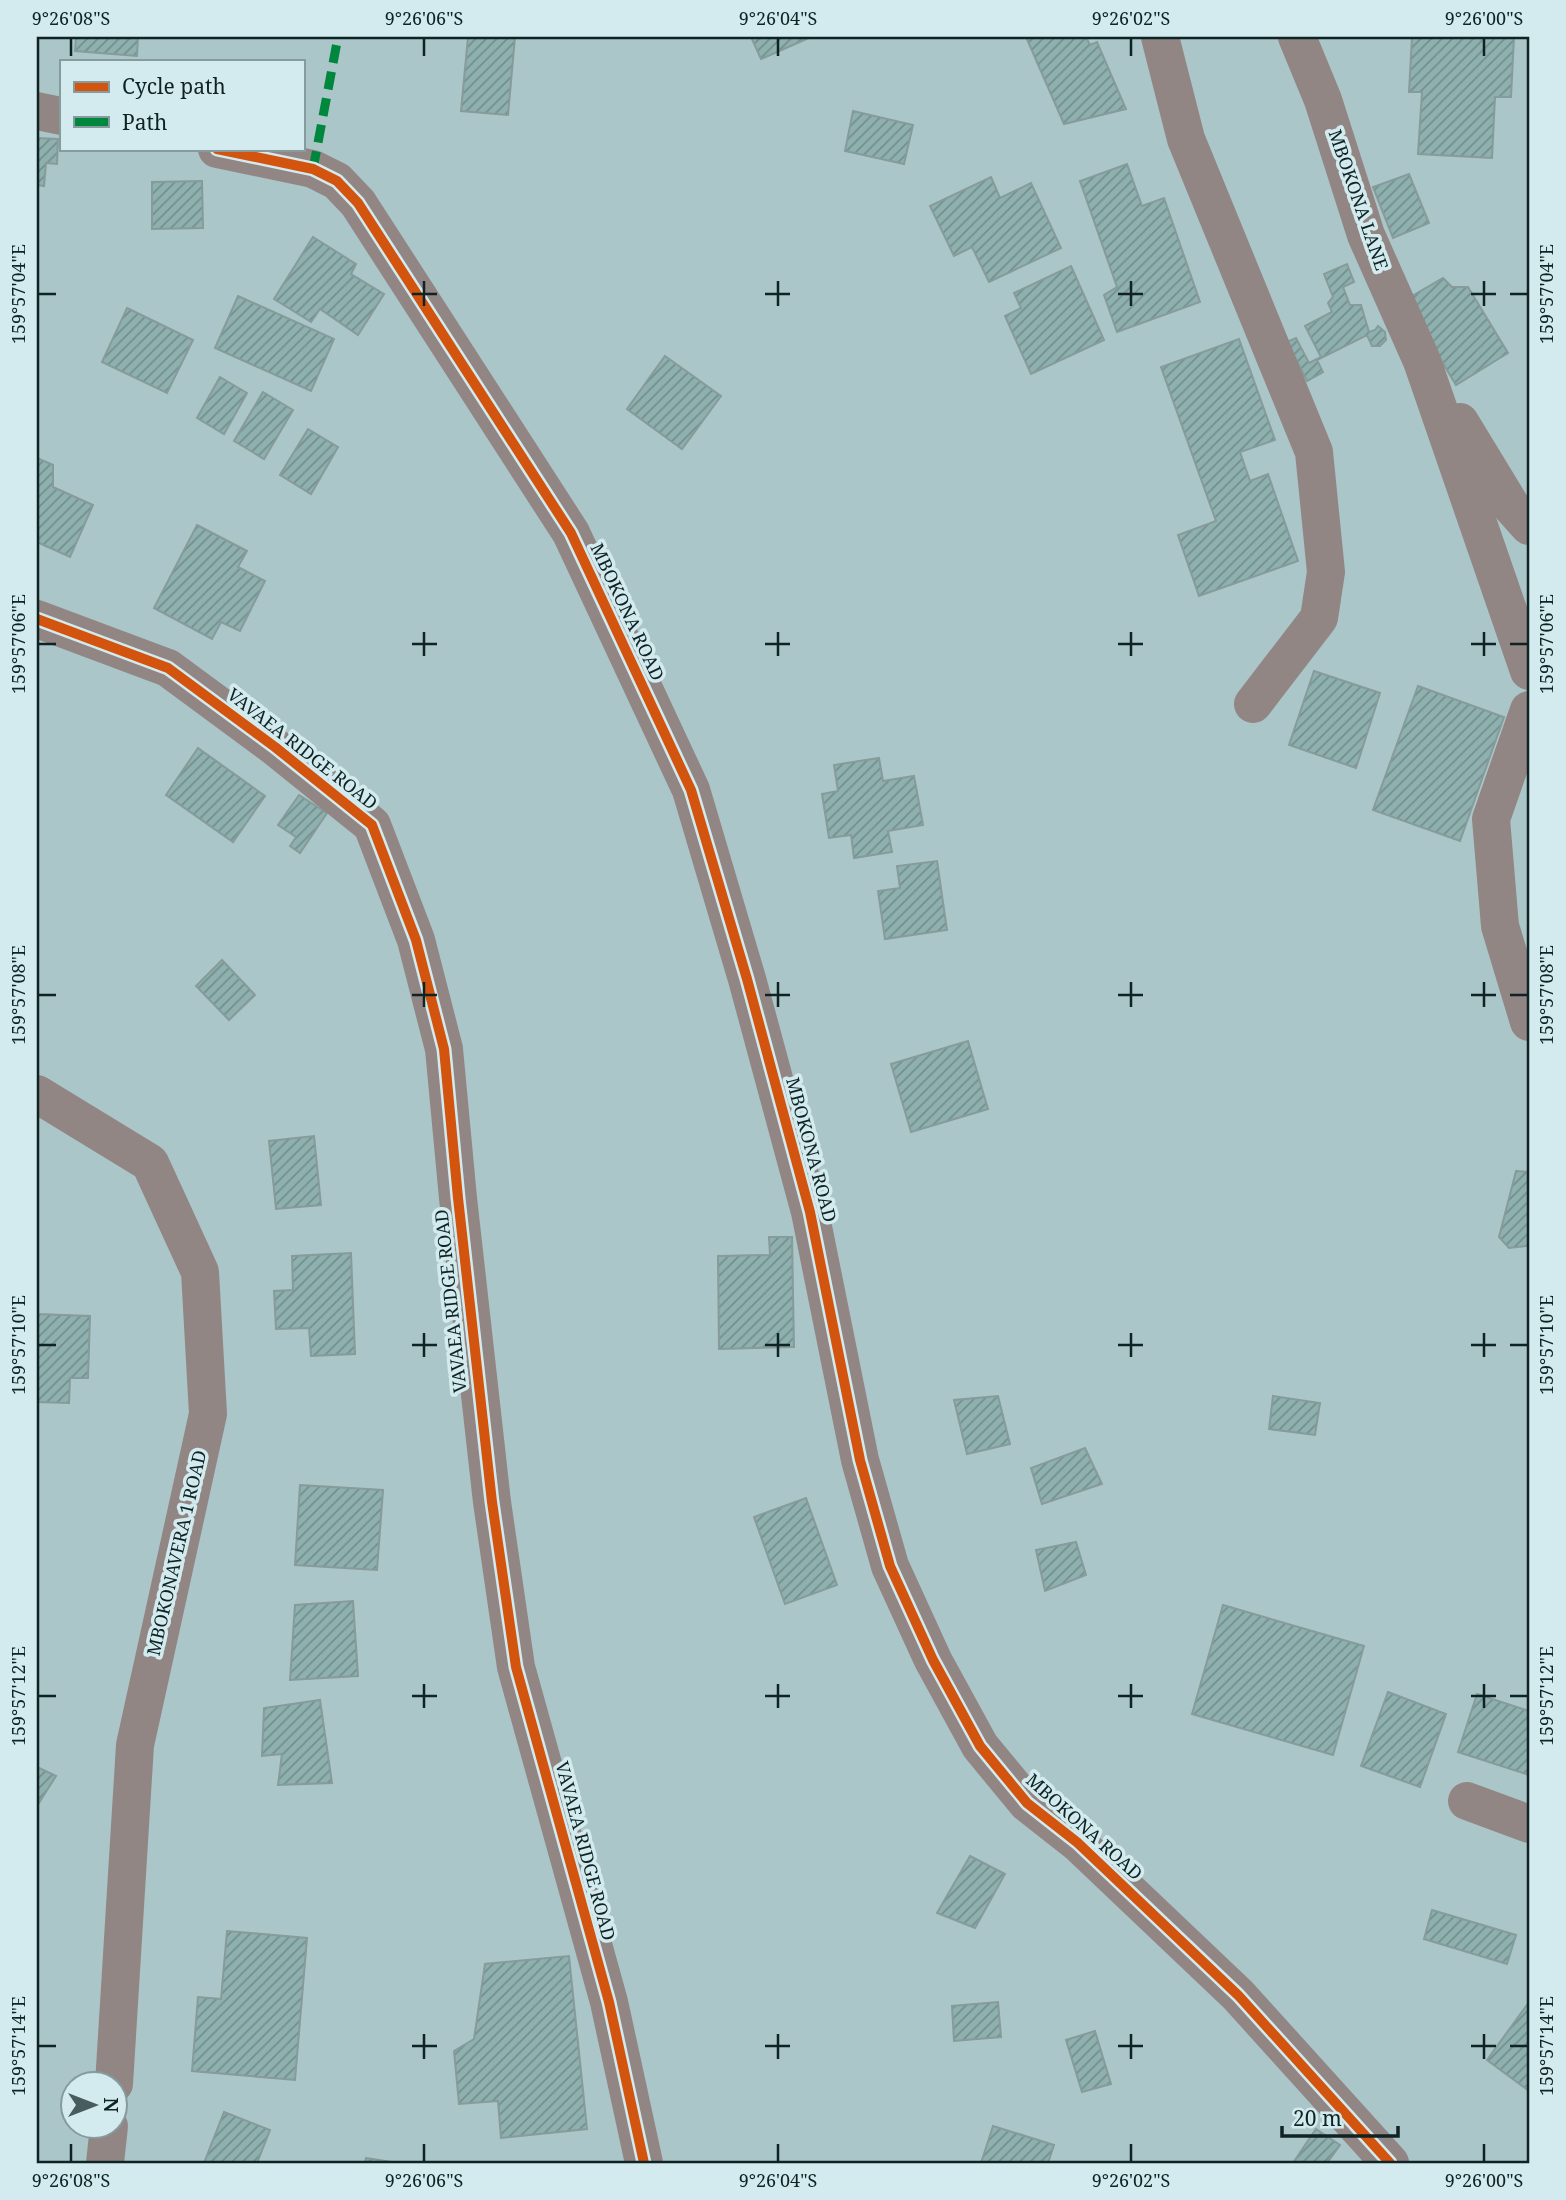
<svg xmlns="http://www.w3.org/2000/svg" width="1566" height="2200" font-family="'Noto Serif',serif">
<style>
.building{fill:url(#building-hatch);stroke:#869b9a;stroke-width:2}
.lines{fill:none;stroke-linecap:round;stroke-linejoin:round}
.street{stroke:#928685;stroke-width:38}
.quiet{stroke:#00873e;stroke-width:9;stroke-dasharray:18 9;stroke-linecap:butt}
.cycleway-casing{stroke:#d3ebee;stroke-width:15}
.cycleway{stroke:#d2540e;stroke-width:10}
.ticks{fill:none;stroke:#0f2325;stroke-width:2.5}
.labels{text-anchor:middle;stroke-width:7;stroke-linejoin:round;paint-order:stroke}
.street-label{font-size:18px;fill:#0f2325;stroke:#d3ebee}
.neatline{fill:none;stroke:#0f2325;stroke-width:2.5}
.ticks-label{font-size:18px;text-anchor:middle;fill:#0f2325}
</style>
<defs>
<pattern id="building-hatch" width="6" height="6" patternUnits="userSpaceOnUse" patternTransform="scale(1.75)"><rect width="6" height="6" fill="#8eb0ae"/><path d="M-1 1l2-2M0 6l6-6M5 7l2-2" fill="none" stroke="#728f8d"/></pattern>
</defs>
<rect width="100%" height="100%" fill="#abc6c8"/>
<g class="building">
<polygon points="76,37 138,37 137,56 75,51"/>
<polygon points="468,37 515,37 508,115 461,111"/>
<polygon points="751,37 811,37 761,59"/>
<polygon points="1026,37 1086,37 1090,45 1097,42 1126,109 1064,124"/>
<polygon points="1412,37 1514,37 1511,97 1495,97 1492,158 1418,154 1422,92 1409,92"/>
<polygon points="853,111 913,125 904,164 845,151"/>
<polygon points="37,138 58,139 57,164 46,163 44,186 37,185"/>
<polygon points="1127,164 1142,206 1164,198 1200,302 1117,332 1104,295 1117,287 1080,181"/>
<polygon points="1409,174 1429,223 1393,238 1373,187"/>
<polygon points="991,177 1000,198 1031,183 1061,248 989,282 972,247 954,256 930,206"/>
<polygon points="202,181 203,228 152,229 152,182"/>
<polygon points="313,237 356,264 351,274 384,294 358,335 320,309 311,322 274,299"/>
<polygon points="1347,264 1354,282 1343,287 1350,305 1361,305 1369,332 1375,330 1378,326 1385,332 1386,340 1380,346 1372,346 1367,335 1317,360 1323,372 1307,381 1287,342 1296,338 1309,363 1321,357 1305,326 1332,312 1328,303 1333,297 1324,274"/>
<polygon points="1071,266 1104,340 1031,374 1005,316 1021,308 1014,293"/>
<polygon points="1443,278 1452,287 1468,287 1508,353 1456,385 1405,300"/>
<polygon points="238,296 334,339 311,391 215,348"/>
<polygon points="127,308 193,340 167,393 102,362"/>
<polygon points="1239,339 1275,440 1240,452 1250,481 1268,474 1298,561 1199,596 1178,535 1216,521 1161,367"/>
<polygon points="665,356 721,396 682,449 627,409"/>
<polygon points="220,377 247,393 224,434 197,418"/>
<polygon points="263,392 293,410 264,459 234,441"/>
<polygon points="308,429 338,447 311,494 280,475"/>
<polygon points="37,458 53,465 53,487 93,505 70,557 37,542"/>
<polygon points="197,525 247,551 238,567 265,581 240,631 221,622 212,639 154,608"/>
<polygon points="1314,671 1380,693 1356,768 1289,745"/>
<polygon points="1418,686 1504,717 1460,841 1373,810"/>
<polygon points="198,748 265,796 233,842 166,795"/>
<polygon points="879,758 883,781 914,776 923,825 888,831 892,852 854,858 851,835 829,838 822,794 838,791 834,765"/>
<polygon points="299,795 327,813 300,853 290,846 296,837 278,825"/>
<polygon points="937,861 947,930 885,939 878,891 900,888 897,866"/>
<polygon points="222,960 255,995 229,1020 196,986"/>
<polygon points="968,1041 988,1109 911,1132 891,1064"/>
<polygon points="314,1136 321,1205 276,1209 269,1141"/>
<polygon points="1516,1171 1529,1172 1529,1242 1526,1246 1509,1248 1499,1237"/>
<polygon points="769,1237 792,1237 794,1347 719,1349 718,1256 770,1255"/>
<polygon points="351,1253 355,1354 311,1356 309,1328 276,1329 274,1291 293,1290 292,1256"/>
<polygon points="37,1314 90,1316 88,1378 70,1378 69,1403 37,1402"/>
<polygon points="998,1396 1010,1444 967,1454 954,1400"/>
<polygon points="1273,1396 1320,1403 1315,1435 1269,1429"/>
<polygon points="1085,1448 1102,1484 1042,1504 1031,1468"/>
<polygon points="300,1485 383,1490 377,1570 295,1565"/>
<polygon points="806,1498 837,1585 785,1604 754,1517"/>
<polygon points="1076,1542 1086,1575 1045,1591 1036,1550"/>
<polygon points="353,1601 358,1676 290,1680 295,1605"/>
<polygon points="1223,1605 1364,1646 1333,1755 1192,1714"/>
<polygon points="1388,1692 1446,1714 1420,1787 1361,1766"/>
<polygon points="1477,1694 1529,1711 1529,1775 1458,1752"/>
<polygon points="320,1700 332,1783 278,1785 282,1754 262,1756 264,1708"/>
<polygon points="37,1767 56,1776 37,1806"/>
<polygon points="970,1856 1005,1874 975,1928 937,1913"/>
<polygon points="1432,1910 1516,1935 1507,1964 1424,1939"/>
<polygon points="227,1931 307,1938 295,2080 192,2071 198,1997 221,1999"/>
<polygon points="569,1956 587,2129 501,2138 498,2101 459,2104 454,2051 474,2039 485,1964"/>
<polygon points="998,2002 1001,2037 954,2041 952,2006"/>
<polygon points="1529,2002 1529,2091 1487,2060"/>
<polygon points="1095,2031 1111,2084 1082,2092 1066,2040"/>
<polygon points="224,2112 270,2130 257,2163 204,2163"/>
<polygon points="993,2126 1054,2145 1048,2163 981,2163"/>
<polygon points="1316,2129 1340,2145 1327,2163 1293,2163"/>
<polygon points="366,2158 398,2163 365,2163"/>
</g>
<g class="lines">
<g class="street">
<polyline points="1160,37 1186,139 1314,452 1326,572 1319,618 1253,704"/>
<polyline points="1297,37 1323,100 1366,235 1422,361 1529,671"/>
<polyline points="37,111 61,116"/>
<polyline points="217,149 313,169 337,181 358,203 571,533 691,790 747,979 810,1212 860,1460 890,1566 933,1660 980,1746 1027,1803 1078,1843 1238,1995 1390,2163"/>
<polyline points="1460,422 1511,506 1529,526"/>
<polyline points="37,619 168,668 275,747 372,825 416,940 444,1049 458,1198 492,1502 516,1667 609,2002 644,2163"/>
<polyline points="1529,710 1491,819 1500,926 1529,1022"/>
<polyline points="37,1094 150,1163 200,1272 208,1414 135,1745 114,2084"/>
<polyline points="1467,1801 1529,1824"/>
<polyline points="105,2163 109,2126"/>
</g>
<polyline class="quiet" points="313,169 338,37"/>
<defs>
<g id="cycleway">
<polyline points="217,149 313,169 337,181 358,203 571,533 691,790 747,979 810,1212 860,1460 890,1566 933,1660 980,1746 1027,1803 1078,1843 1238,1995 1390,2163"/>
<polyline points="37,619 168,668 275,747 372,825 416,940 444,1049 458,1198 492,1502 516,1667 609,2002 644,2163"/>
</g>
</defs>
<use href="#cycleway" class="cycleway-casing"/>
<use href="#cycleway" class="cycleway"/>
</g>
<path class="ticks" d="M71,38V56M424,38V56M778,38V56M1131,38V56M1484,38V56M424,281V306M778,281V306M1131,281V306M1484,281V306M38,294H56M412,294H437M765,294H790M1118,294H1143M1471,294H1496M1510,294H1528M424,632V656M778,632V656M1131,632V656M1484,632V656M38,644H56M412,644H437M765,644H790M1118,644H1143M1471,644H1496M1510,644H1528M424,982V1007M778,982V1007M1131,982V1007M1484,982V1007M38,995H56M412,995H437M765,995H790M1118,995H1143M1471,995H1496M1510,995H1528M424,1333V1357M778,1333V1357M1131,1333V1357M1484,1333V1357M38,1345H56M412,1345H437M765,1345H790M1118,1345H1143M1471,1345H1496M1510,1345H1528M424,1684V1708M778,1684V1708M1131,1684V1708M1484,1684V1708M38,1696H56M412,1696H437M765,1696H790M1118,1696H1143M1471,1696H1496M1510,1696H1528M424,2034V2059M778,2034V2059M1131,2034V2059M1484,2034V2059M38,2046H56M412,2046H437M765,2046H790M1118,2046H1143M1471,2046H1496M1510,2046H1528M71,2144V2162M424,2144V2162M778,2144V2162M1131,2144V2162M1484,2144V2162"/>
<g class="labels">
<g class="street-label">
<text transform="translate(1358 200) rotate(71)" y="6">MBOKONA LANE</text>
<text transform="translate(627 612) rotate(65)" y="6">MBOKONA ROAD</text>
<text transform="translate(302 749) rotate(38)" y="6">VAVAEA RIDGE ROAD</text>
<text transform="translate(811 1150) rotate(75)" y="6">MBOKONA ROAD</text>
<text transform="translate(451 1301) rotate(-96)" y="6">VAVAEA RIDGE ROAD</text>
<text transform="translate(177 1553) rotate(-77)" y="6">MBOKONAVERA 1 ROAD</text>
<text transform="translate(1084 1827) rotate(42)" y="6">MBOKONA ROAD</text>
<text transform="translate(585 1851) rotate(75)" y="6">VAVAEA RIDGE ROAD</text>
</g>
</g>
<rect width="1566" height="2200" fill="none" stroke="#d3ebee" stroke-width="77"/>
<rect x="60" y="60" width="245" height="91" fill="#d3ebee" stroke="#859b9e" stroke-width="2"/>
<rect x="74" y="82" width="35" height="10" fill="#d2540e" stroke="#859b9e" stroke-width="2"/>
<text x="122" y="94" font-size="21" fill="#0f2325">Cycle path</text>
<rect x="74" y="117" width="35" height="10" fill="#00873e" stroke="#859b9e" stroke-width="2"/>
<text x="122" y="130" font-size="21" fill="#0f2325">Path</text>
<g transform="translate(94 2105) rotate(90)"><circle r="33" fill="#d3ebee" stroke="#859b9e" stroke-width="2"/>
<path d="M0-5L12 26L0 18L-12 26Z" fill="#465c5e"/>
<text y="-10" font-size="19" font-weight="bold" text-anchor="middle" fill="#0f2325">N</text>
</g>
<path d="M1282 2126v10h116v-10" fill="none" stroke="#0f2325" stroke-width="3.5"/>
<text x="1293" y="2126" font-size="21" fill="#0f2325" stroke="#d3ebee" stroke-width="5" paint-order="stroke">20 m</text>
<rect x="38" y="38" width="1490" height="2124" class="neatline"/>
<g class="ticks-label">
<text x="71" y="25">9°26'08"S</text>
<text x="424" y="25">9°26'06"S</text>
<text x="778" y="25">9°26'04"S</text>
<text x="1131" y="25">9°26'02"S</text>
<text x="1484" y="25">9°26'00"S</text>
<text transform="translate(1547 294) rotate(-90)" y="6">159°57'04"E</text>
<text transform="translate(19 294) rotate(-90)" y="6">159°57'04"E</text>
<text transform="translate(1547 644) rotate(-90)" y="6">159°57'06"E</text>
<text transform="translate(19 644) rotate(-90)" y="6">159°57'06"E</text>
<text transform="translate(1547 995) rotate(-90)" y="6">159°57'08"E</text>
<text transform="translate(19 995) rotate(-90)" y="6">159°57'08"E</text>
<text transform="translate(1547 1345) rotate(-90)" y="6">159°57'10"E</text>
<text transform="translate(19 1345) rotate(-90)" y="6">159°57'10"E</text>
<text transform="translate(1547 1696) rotate(-90)" y="6">159°57'12"E</text>
<text transform="translate(19 1696) rotate(-90)" y="6">159°57'12"E</text>
<text transform="translate(19 2046) rotate(-90)" y="6">159°57'14"E</text>
<text transform="translate(1547 2046) rotate(-90)" y="6">159°57'14"E</text>
<text x="71" y="2187">9°26'08"S</text>
<text x="424" y="2187">9°26'06"S</text>
<text x="778" y="2187">9°26'04"S</text>
<text x="1131" y="2187">9°26'02"S</text>
<text x="1484" y="2187">9°26'00"S</text>
</g>
</svg>
